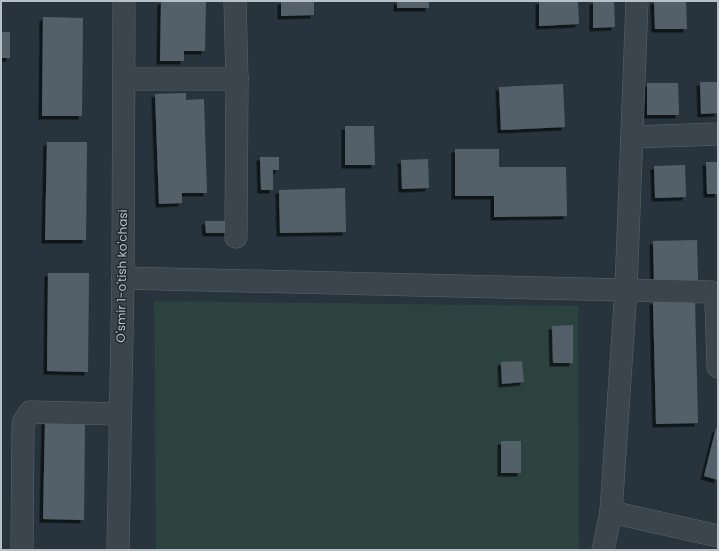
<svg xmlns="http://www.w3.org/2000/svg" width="719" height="551" font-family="Poppins,sans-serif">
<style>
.green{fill:#2c423f}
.building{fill:#53616a;filter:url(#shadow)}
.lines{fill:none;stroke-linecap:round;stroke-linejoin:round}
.minor-casing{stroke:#59636b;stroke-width:23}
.minor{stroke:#3b454d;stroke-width:22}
.labels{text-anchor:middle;stroke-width:3;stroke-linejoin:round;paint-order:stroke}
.street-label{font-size:12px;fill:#b7c0c8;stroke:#202a32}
</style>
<defs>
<filter id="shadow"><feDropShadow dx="-3.5" dy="3.5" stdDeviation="0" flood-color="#0009"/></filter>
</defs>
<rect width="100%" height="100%" fill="#27343d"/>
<polygon class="green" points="154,301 578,306 579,545 578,550 156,550"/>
<g class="building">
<polygon points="161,1 206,1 205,51 184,51 184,61 160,61"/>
<polygon points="281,1 314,1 314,15 281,16"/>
<rect x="397" y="1" width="32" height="7"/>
<polygon points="539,1 578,1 579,24 539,26"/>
<polygon points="593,1 614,1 615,27 593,28"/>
<polygon points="654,1 686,1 687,29 655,29"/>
<polygon points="43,17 83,18 82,116 42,116"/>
<rect x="1" y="32" width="9" height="26"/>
<polygon points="700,82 718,82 718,113 701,114"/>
<polygon points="647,83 678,83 679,115 647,115"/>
<polygon points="563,84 565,127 501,130 499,87"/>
<polygon points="186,93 186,100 204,99 207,193 182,193 182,203 159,204 155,94"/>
<polygon points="345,126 374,126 375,165 345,165"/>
<polygon points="47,142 87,142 86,240 45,240"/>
<polygon points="455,149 499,149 499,167 566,167 567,216 494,217 494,196 455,196"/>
<polygon points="260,157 279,157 279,170 273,170 273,190 261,190"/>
<polygon points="428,159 429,188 402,189 401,160"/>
<polygon points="706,162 718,162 718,194 707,194"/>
<polygon points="685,165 686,197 655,198 654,166"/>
<polygon points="345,188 346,232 280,233 279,190"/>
<polygon points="205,221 228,221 228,233 206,233"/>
<polygon points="697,240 698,281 654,282 653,241"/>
<polygon points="48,273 89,273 88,372 47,371"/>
<polygon points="695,300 698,423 656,424 653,301"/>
<polygon points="573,325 573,363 553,363 552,326"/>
<polygon points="522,361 524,382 502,384 501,362"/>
<polygon points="45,421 85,421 84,520 43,519"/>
<polygon points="716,428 718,429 718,480 704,476"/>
<rect x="501" y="441" width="20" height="32"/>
</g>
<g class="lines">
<defs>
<g id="minor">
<polyline points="235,1 237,79"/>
<polyline points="124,79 237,79 236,237"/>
<polyline points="632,137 718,134"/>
<polyline points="123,278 711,292 716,301 718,367"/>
<polyline points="611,512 718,536"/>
<polyline points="22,550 23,423 30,412 120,414"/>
<polyline points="118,550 123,278 124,1"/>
<polyline points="603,550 611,512 626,289 637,1"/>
</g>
</defs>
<use href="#minor" class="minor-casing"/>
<use href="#minor" class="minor"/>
</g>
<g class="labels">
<g class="street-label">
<text transform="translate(122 276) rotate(-89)" y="4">O'smir 1-o'tish ko'chasi</text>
</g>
</g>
<rect width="719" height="551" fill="none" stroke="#b7c0c8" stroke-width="4"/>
</svg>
